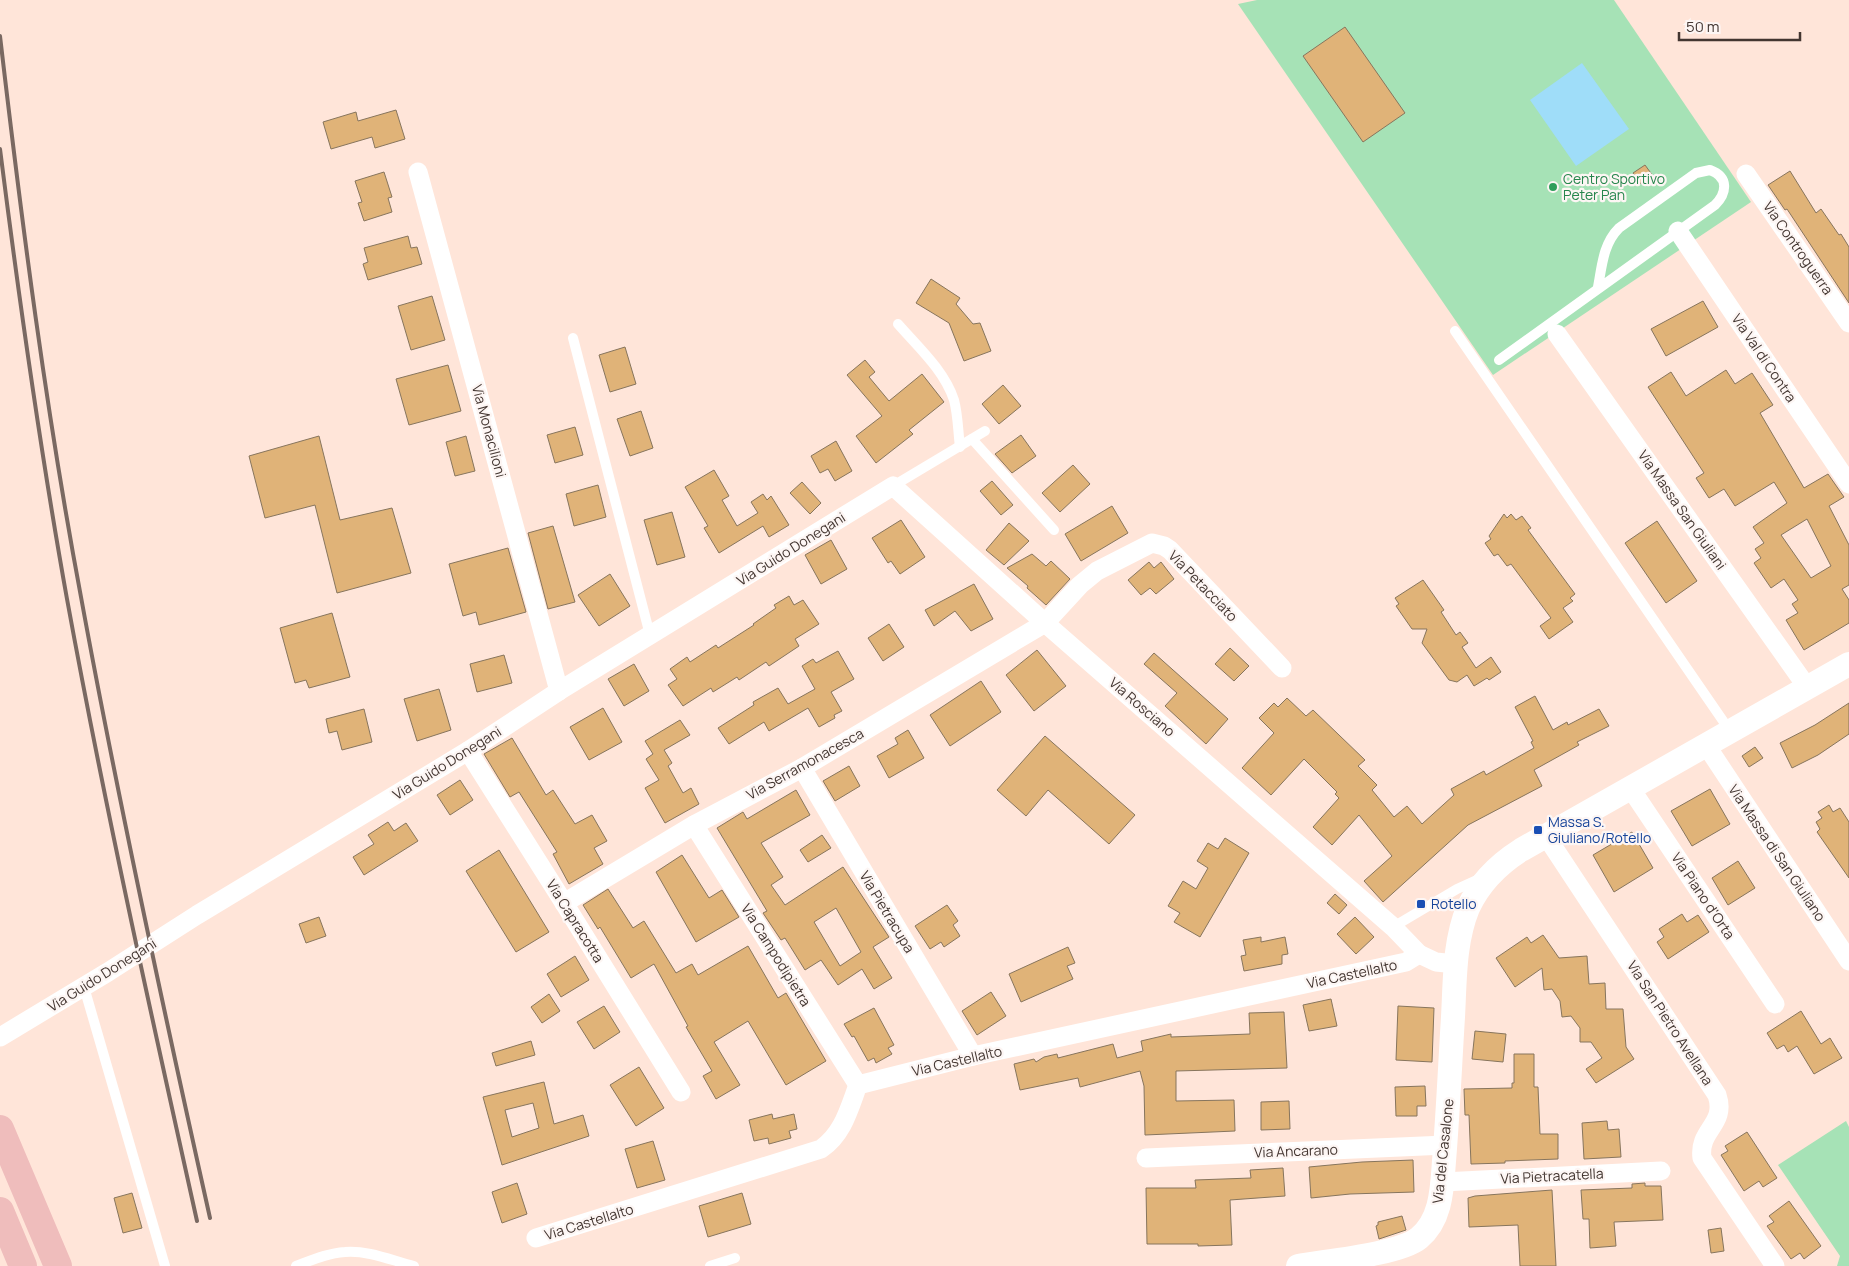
<svg xmlns="http://www.w3.org/2000/svg" width="1849" height="1266" font-family="Manrope,sans-serif">
<style>
.green{fill:#a6e2b6}
.water{fill:#9fddf9}
.building{fill:#e0b378;stroke:#87755d;fill-rule:evenodd}
.lines{fill:none;stroke-linecap:round;stroke-linejoin:round}
.service{stroke:#fff;stroke-width:10}
.minor{stroke:#fff;stroke-width:19}
.tertiary{stroke:#fff;stroke-width:24}
.motorway{stroke:#efbdbc;stroke-width:28}
.rail{stroke:#7a6962;stroke-width:4}
.leisure-dot{fill:#2e9e5b;stroke:#fdf6f4;stroke-width:2}
.transit-dot{fill:#1a4fb4;stroke:#fdf6f4;stroke-width:2}
.labels{text-anchor:middle;stroke-width:4.5;stroke-linejoin:round;paint-order:stroke}
.leisure-label{font-size:14px;fill:#27864d;stroke:#fdf6f4;text-anchor:start}
.street-label{font-size:14px;fill:#433631;stroke:#fdf6f4}
.transit-label{font-size:14px;fill:#164399;stroke:#fdf6f4;text-anchor:start}
</style>
<rect width="100%" height="100%" fill="#ffe5d9"/>
<g class="green">
<polygon points="1257,0 1614,0 1751,202 1493,375 1238,4"/>
<polygon points="1846,1121 1849,1127 1849,1266 1837,1266 1840,1256 1778,1165"/>
</g>
<polygon class="water" points="1582,63 1629,129 1576,166 1530,100"/>
<g class="building">
<polygon points="1345,27 1405,113 1363,142 1303,56"/>
<polygon points="396,110 405,139 375,148 372,137 331,149 323,122 356,112 358,121"/>
<polygon points="1645,165 1653,176 1641,184 1633,173"/>
<polygon points="1790,171 1816,213 1821,209 1839,235 1841,234 1849,247 1849,303 1787,209 1785,210 1768,185"/>
<polygon points="384,172 392,197 388,198 392,212 364,221 358,203 362,202 355,181"/>
<polygon points="408,236 411,248 417,247 422,264 368,280 363,264 368,262 364,248"/>
<polygon points="931,279 960,298 956,304 973,324 980,323 991,351 964,361 949,323 916,303"/>
<polygon points="432,296 445,340 411,350 398,306"/>
<polygon points="1703,301 1718,327 1666,356 1651,329"/>
<polygon points="625,347 636,384 610,392 599,355"/>
<polygon points="865,360 875,372 869,377 889,401 922,374 944,402 909,430 913,434 876,463 856,436 882,416 847,375"/>
<polygon points="448,365 461,411 409,425 396,379"/>
<path d="M1726,370L1735,384L1752,373L1773,405L1760,413L1804,488L1828,474L1844,497L1829,506L1849,545V585L1842,589L1849,600V623L1804,650L1786,620L1798,613L1792,604L1798,600L1784,579L1771,588L1754,563L1761,558L1755,549L1764,543L1753,527L1787,503L1774,482L1735,506L1724,489L1709,498L1696,478L1704,473L1648,387L1671,372L1686,396ZM1807,519L1831,566L1811,578L1781,535Z"/>
<polygon points="1003,385 1021,406 999,424 982,404"/>
<polygon points="641,411 653,448 630,456 617,419"/>
<polygon points="575,427 583,455 555,463 547,435"/>
<polygon points="1021,435 1036,456 1012,473 995,454"/>
<polygon points="319,436 340,520 392,508 411,573 337,593 315,505 265,518 249,456"/>
<polygon points="466,436 475,471 455,476 446,442"/>
<polygon points="836,441 852,471 835,481 828,469 820,473 811,456"/>
<polygon points="1073,465 1090,484 1060,512 1042,493"/>
<polygon points="714,470 729,496 722,500 737,526 758,513 751,502 763,494 767,500 771,496 789,525 769,537 763,526 719,553 704,528 708,526 685,487"/>
<polygon points="992,481 1013,505 1001,515 980,491"/>
<polygon points="802,482 821,503 810,514 790,493"/>
<polygon points="598,485 606,517 574,526 566,494"/>
<polygon points="1112,506 1128,533 1081,561 1065,534"/>
<polygon points="672,512 685,557 657,565 644,520"/>
<polygon points="1504,514 1507,518 1511,514 1516,520 1522,516 1531,528 1528,530 1575,594 1570,598 1573,601 1563,608 1573,622 1549,639 1540,626 1551,618 1511,564 1507,566 1498,554 1494,556 1485,543 1491,539 1489,536"/>
<polygon points="901,520 925,557 900,574 891,561 888,563 872,538"/>
<polygon points="1657,521 1697,581 1666,603 1625,543"/>
<polygon points="1009,523 1029,541 1004,565 986,550"/>
<polygon points="553,526 575,602 548,609 528,533"/>
<polygon points="831,540 847,569 821,584 805,555"/>
<polygon points="508,548 526,612 479,625 476,612 463,616 449,564"/>
<polygon points="1032,554 1046,566 1051,561 1070,579 1046,605 1027,588 1028,586 1007,568"/>
<polygon points="1149,562 1154,568 1161,562 1174,579 1156,594 1150,588 1141,595 1128,580"/>
<polygon points="610,574 630,606 599,626 578,595"/>
<polygon points="1423,580 1444,610 1441,612 1456,635 1460,632 1468,643 1462,647 1476,668 1491,657 1501,672 1489,680 1487,678 1474,686 1467,675 1457,682 1449,680 1422,643 1427,629 1412,629 1396,606 1399,604 1395,598"/>
<polygon points="974,584 993,619 971,631 955,611 934,626 925,610"/>
<polygon points="789,596 794,605 803,600 819,624 795,639 799,646 769,666 766,662 739,680 737,677 713,692 711,688 683,706 668,685 677,679 670,669 687,657 690,662 716,645 718,648 754,625 753,624 776,608 774,605"/>
<polygon points="332,613 350,677 309,688 306,680 295,683 280,628"/>
<polygon points="889,624 904,647 883,661 868,638"/>
<polygon points="1230,648 1249,666 1234,681 1215,664"/>
<polygon points="1037,650 1066,686 1034,711 1006,675"/>
<polygon points="838,651 854,679 831,692 842,711 834,715 835,718 819,727 808,708 769,731 764,722 729,744 718,728 754,705 753,702 778,688 788,704 815,689 802,666 813,659 816,663"/>
<polygon points="1154,653 1228,719 1206,744 1165,706 1177,693 1144,664"/>
<polygon points="504,655 512,683 477,692 470,664"/>
<polygon points="634,664 649,691 624,706 608,679"/>
<polygon points="981,681 1001,712 950,746 930,715"/>
<polygon points="439,689 451,730 417,741 404,699"/>
<polygon points="1535,696 1553,730 1567,722 1568,725 1599,709 1609,726 1577,742 1579,745 1534,770 1542,786 1468,825 1383,902 1364,881 1392,856 1359,815 1332,845 1313,827 1339,798 1335,794 1337,792 1304,759 1271,795 1242,768 1274,733 1259,718 1274,703 1278,707 1287,698 1306,716 1313,710 1365,760 1358,766 1377,785 1372,790 1394,817 1407,806 1422,824 1454,795 1451,789 1484,771 1486,775 1534,748 1531,742 1533,741 1515,707"/>
<polygon points="1849,703 1849,734 1818,755 1792,768 1780,743 1815,725"/>
<polygon points="603,708 622,742 589,760 570,727"/>
<polygon points="364,709 372,742 342,750 337,731 329,733 326,719"/>
<polygon points="680,720 690,735 664,750 672,763 668,766 683,793 691,788 699,804 665,823 645,788 659,780 646,759 653,754 645,741"/>
<polygon points="908,730 924,758 889,778 877,756 898,744 895,738"/>
<polygon points="1045,736 1135,815 1109,844 1048,790 1026,816 997,790"/>
<polygon points="512,738 546,795 553,790 575,824 592,815 607,841 594,848 603,864 569,884 553,854 557,852 519,792 510,797 484,754"/>
<polygon points="1755,747 1763,758 1749,767 1742,756"/>
<polygon points="849,766 860,786 835,801 823,781"/>
<polygon points="460,780 473,800 450,815 437,795"/>
<polygon points="1710,789 1730,824 1692,846 1671,811"/>
<path d="M796,790L810,815L761,843L783,877L771,885L785,905L843,867L889,937L873,947L892,978L874,989L862,969L838,985L821,960L805,970L785,938L781,940L763,913L767,911L717,828L743,812L747,819ZM836,908L861,952L840,966L814,922Z"/>
<polygon points="1829,805 1833,812 1840,808 1849,822 1849,878 1817,832 1820,829 1816,822 1822,818 1818,812"/>
<polygon points="388,822 394,831 406,823 418,841 364,875 353,857 374,844 368,835"/>
<polygon points="1632,832 1653,868 1614,892 1593,855"/>
<polygon points="822,835 831,848 808,862 800,850"/>
<polygon points="1225,838 1249,853 1200,937 1174,922 1180,913 1168,906 1183,881 1196,889 1208,868 1197,861 1208,843 1218,849"/>
<polygon points="499,850 549,932 516,952 466,871"/>
<polygon points="682,855 709,898 722,890 739,917 696,942 656,872"/>
<polygon points="1738,861 1755,888 1728,905 1712,878"/>
<polygon points="608,889 633,928 644,921 676,973 692,964 698,975 748,946 778,998 786,993 826,1061 786,1085 748,1021 714,1042 740,1085 716,1099 703,1076 712,1071 686,1027 688,1026 654,964 631,978 600,927 598,929 583,905"/>
<polygon points="1335,894 1347,905 1339,914 1327,903"/>
<polygon points="947,905 958,921 953,925 960,936 944,947 941,942 930,949 915,926"/>
<polygon points="1682,914 1687,922 1698,915 1709,932 1668,959 1657,942 1664,937 1659,929"/>
<polygon points="319,917 326,936 306,943 299,924"/>
<polygon points="1355,917 1374,937 1356,954 1337,934"/>
<polygon points="1543,935 1559,958 1587,956 1589,984 1605,983 1606,1009 1623,1009 1626,1047 1634,1059 1596,1083 1586,1069 1602,1058 1591,1042 1580,1042 1580,1028 1571,1016 1562,1017 1560,1001 1552,989 1544,990 1542,968 1515,987 1496,958 1527,937 1531,943"/>
<polygon points="1261,937 1261,942 1285,937 1288,954 1282,955 1282,964 1244,971 1241,956 1246,955 1243,940"/>
<polygon points="1068,947 1075,963 1067,966 1073,979 1021,1002 1009,974"/>
<polygon points="575,956 589,980 561,997 547,974"/>
<polygon points="991,992 1006,1016 977,1035 962,1011"/>
<polygon points="549,994 560,1011 542,1023 531,1007"/>
<polygon points="1331,999 1337,1026 1309,1031 1303,1005"/>
<polygon points="604,1006 620,1032 594,1049 577,1022"/>
<polygon points="1398,1006 1434,1008 1432,1062 1396,1060"/>
<polygon points="874,1008 894,1045 888,1048 892,1054 876,1063 874,1058 868,1061 854,1036 852,1037 844,1024"/>
<polygon points="1801,1011 1821,1044 1830,1038 1842,1058 1814,1074 1797,1046 1788,1052 1784,1045 1777,1049 1767,1033"/>
<polygon points="1284,1012 1287,1068 1176,1071 1176,1101 1234,1100 1235,1131 1145,1135 1144,1086 1140,1071 1080,1087 1078,1078 1020,1090 1014,1064 1034,1059 1036,1062 1044,1057 1057,1054 1058,1058 1113,1044 1117,1058 1143,1051 1141,1041 1171,1034 1171,1037 1250,1034 1249,1013"/>
<polygon points="1475,1031 1506,1034 1503,1062 1472,1059"/>
<polygon points="531,1041 535,1055 496,1066 492,1053"/>
<polygon points="1514,1054 1534,1054 1534,1087 1538,1087 1540,1134 1558,1134 1558,1159 1505,1161 1505,1163 1471,1164 1469,1115 1465,1115 1464,1089 1512,1088 1512,1083 1514,1083"/>
<polygon points="639,1067 664,1108 636,1126 610,1085"/>
<path d="M544,1082L554,1124L583,1115L589,1136L502,1165L483,1097ZM533,1103L539,1128L512,1137L505,1110Z"/>
<polygon points="1425,1086 1426,1106 1417,1106 1417,1116 1396,1116 1395,1087"/>
<polygon points="1289,1101 1290,1129 1261,1130 1261,1102"/>
<polygon points="772,1114 773,1119 794,1114 797,1129 789,1131 791,1138 769,1144 768,1138 754,1141 749,1120"/>
<polygon points="1607,1121 1608,1130 1619,1129 1621,1157 1584,1159 1582,1123"/>
<polygon points="1747,1132 1777,1178 1763,1187 1759,1181 1744,1191 1721,1155 1728,1151 1725,1146"/>
<polygon points="653,1141 665,1180 637,1188 625,1149"/>
<polygon points="1413,1160 1414,1192 1350,1194 1311,1198 1309,1167 1362,1162"/>
<polygon points="1283,1168 1285,1196 1230,1200 1232,1245 1198,1246 1198,1244 1147,1244 1146,1188 1196,1188 1195,1180 1251,1178 1250,1170"/>
<polygon points="517,1183 527,1214 502,1223 492,1192"/>
<polygon points="1645,1183 1645,1186 1661,1186 1663,1220 1614,1222 1616,1246 1590,1248 1589,1219 1583,1219 1581,1190 1632,1188 1632,1184"/>
<polygon points="1552,1190 1556,1266 1520,1266 1518,1225 1469,1227 1468,1198 1475,1196"/>
<polygon points="132,1193 142,1228 123,1233 114,1198"/>
<polygon points="742,1193 751,1224 708,1237 699,1206"/>
<polygon points="1789,1201 1821,1246 1804,1259 1800,1253 1791,1259 1767,1226 1774,1222 1769,1216"/>
<polygon points="1402,1216 1406,1230 1379,1239 1376,1226 1378,1225 1378,1222"/>
<polygon points="1721,1228 1724,1251 1711,1253 1708,1230"/>
</g>
<g class="lines">
<g class="service">
<path d="M898,324C918,347 944,370 954,400C958,415 958,431 960,447"/>
<polyline points="1455,331 1730,731"/>
<polyline points="573,338 650,635"/>
<path d="M1499,360L1715,205C1727,193 1729,177 1710,170L1696,173L1619,228C1603,244 1602,266 1598,287"/>
<polyline points="972,439 1054,530"/>
<polyline points="893,486 985,431"/>
<polyline points="1393,927 1457,889 1479,879"/>
<polyline points="84,987 165,1266"/>
<path d="M296,1266C312,1260 328,1253 345,1252C368,1250 393,1261 414,1266"/>
<polyline points="710,1266 735,1258"/>
</g>
<g class="minor">
<polyline points="418,172 559,691"/>
<polyline points="1746,174 1849,323"/>
<polyline points="1678,231 1849,484"/>
<polyline points="1557,334 1807,687"/>
<polyline points="1706,745 1849,961"/>
<polyline points="468,751 564,903 681,1092"/>
<polyline points="802,768 973,1056"/>
<polyline points="1631,789 1775,1004"/>
<polyline points="694,825 858,1085"/>
<path d="M1546,836L1717,1095C1727,1125 1698,1129 1702,1158L1775,1266"/>
<polyline points="564,903 694,825 802,768 1045,623 1080,585 1097,571 1152,543 1164,546 1170,550 1282,668"/>
<polyline points="0,1037 108,972 197,915 468,751 559,691 893,486 1045,623 1393,927 1419,954 1436,962 1456,964"/>
<polyline points="1146,1158 1446,1145"/>
<polyline points="1443,1182 1661,1171"/>
<path d="M536,1238L821,1149C843,1134 849,1109 858,1085L973,1056L1406,962L1419,954"/>
</g>
<path class="tertiary" d="M1298,1266C1326,1261 1400,1254 1419,1238C1442,1219 1442,1187 1444,1161C1448,1113 1450,1065 1453,1017C1455,981 1454,942 1468,908C1479,884 1499,864 1521,850L1849,664"/>
<g class="motorway">
<polyline points="0,1129 58,1266"/>
<polyline points="0,1211 23,1266"/>
</g>
<g class="rail">
<path d="M0,36C22,224 46,411 81,597C119,805 164,1012 210,1218"/>
<path d="M0,149C19,299 40,449 67,599C105,807 151,1014 197,1221"/>
</g>
</g>
<circle class="leisure-dot" cx="1553" cy="187" r="5"/>
<g class="transit-dot">
<rect x="1533" y="825" width="10" height="10" rx="2.5"/>
<rect x="1416" y="899" width="10" height="10" rx="2.5"/>
</g>
<g class="labels">
<g class="leisure-label">
<text x="1563" y="184">Centro Sportivo<tspan x="1563" dy="16">Peter Pan</tspan></text>
</g>
<g class="street-label">
<text transform="translate(1798 248) rotate(55)" y="5">Via Controguerra</text>
<text transform="translate(1764 358) rotate(56)" y="5">Via Val di Contra</text>
<text transform="translate(489 431) rotate(75)" y="5">Via Monacilioni</text>
<text transform="translate(1682 510) rotate(55)" y="5">Via Massa San Giuliani</text>
<text transform="translate(791 549) rotate(-32)" y="5">Via Guido Donegani</text>
<text transform="translate(1203 586) rotate(46)" y="5">Via Petacciato</text>
<text transform="translate(1142 707) rotate(41)" y="5">Via Rosciano</text>
<text transform="translate(447 763) rotate(-32)" y="5">Via Guido Donegani</text>
<text transform="translate(805 764) rotate(-29)" y="5">Via Serramonacesca</text>
<text transform="translate(1777 853) rotate(56)" y="5">Via Massa di San Giuliano</text>
<text transform="translate(1703 896) rotate(56)" y="5">Via Piano d'Orta</text>
<text transform="translate(887 912) rotate(59)" y="5">Via Pietracupa</text>
<text transform="translate(575 921) rotate(58)" y="5">Via Capracotta</text>
<text transform="translate(776 955) rotate(58)" y="5">Via Campodipietra</text>
<text transform="translate(1352 974) rotate(-12)" y="5">Via Castellalto</text>
<text transform="translate(102 975) rotate(-32)" y="5">Via Guido Donegani</text>
<text transform="translate(1670 1023) rotate(57)" y="5">Via San Pietro Avellana</text>
<text transform="translate(957 1061) rotate(-13)" y="5">Via Castellalto</text>
<text transform="translate(1296 1151) rotate(-2)" y="5">Via Ancarano</text>
<text transform="translate(1443 1151) rotate(-84)" y="5">Via del Casalone</text>
<text transform="translate(1552 1176) rotate(-3)" y="5">Via Pietracatella</text>
<text transform="translate(589 1222) rotate(-17)" y="5">Via Castellalto</text>
</g>
<g class="transit-label">
<text x="1548" y="827">Massa S.<tspan x="1548" dy="16">Giuliano/Rotello</tspan></text>
<text x="1431" y="909">Rotello</text>
</g>
</g>
<path d="M1679 32v8h121v-8" fill="none" stroke="#433631" stroke-width="2.5"/>
<text x="1686" y="32" font-size="15" fill="#433631" stroke="#fdf6f4" stroke-width="4" paint-order="stroke">50 m</text>
</svg>
